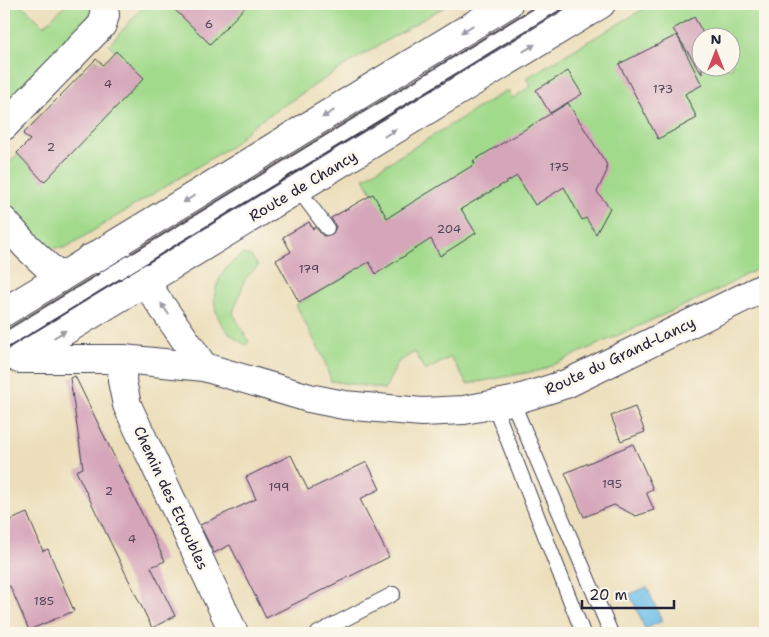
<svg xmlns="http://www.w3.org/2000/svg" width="769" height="637" font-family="'Shantell Sans',sans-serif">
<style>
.green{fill:#a2da8c;stroke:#627e64;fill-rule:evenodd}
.water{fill:#6bbde7;stroke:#467091}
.building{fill:#d5a5b9}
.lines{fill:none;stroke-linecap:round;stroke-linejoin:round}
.lane-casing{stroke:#403e4e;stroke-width:16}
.street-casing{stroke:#403e4e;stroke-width:30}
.secondary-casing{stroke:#403e4e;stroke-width:30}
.lane{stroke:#fff;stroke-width:14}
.street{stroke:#fff;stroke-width:28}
.secondary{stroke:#fff;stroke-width:28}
.tram{stroke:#22223b;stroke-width:1}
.oneway{fill:#9c9ca7}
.labels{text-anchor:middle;stroke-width:5;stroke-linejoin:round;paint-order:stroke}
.number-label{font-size:12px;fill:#4f435a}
.street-label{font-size:15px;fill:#22223b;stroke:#fbf7ec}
</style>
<rect width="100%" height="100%" fill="#fbf7ec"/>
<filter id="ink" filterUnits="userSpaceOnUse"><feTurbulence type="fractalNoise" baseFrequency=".02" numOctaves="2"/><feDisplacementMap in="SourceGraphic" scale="10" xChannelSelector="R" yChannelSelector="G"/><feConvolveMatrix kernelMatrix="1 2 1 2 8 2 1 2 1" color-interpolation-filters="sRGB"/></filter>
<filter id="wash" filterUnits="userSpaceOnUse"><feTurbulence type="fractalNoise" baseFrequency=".0096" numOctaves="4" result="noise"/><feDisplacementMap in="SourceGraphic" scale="20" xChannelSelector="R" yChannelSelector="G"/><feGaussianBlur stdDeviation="1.12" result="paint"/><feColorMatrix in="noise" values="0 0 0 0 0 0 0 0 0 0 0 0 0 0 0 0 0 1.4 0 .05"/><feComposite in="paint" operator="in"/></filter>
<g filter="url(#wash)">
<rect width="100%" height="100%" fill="#ecdeba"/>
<g class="green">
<polygon points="4,4 21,4 44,26 66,4 89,4 91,11 88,21 4,110"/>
<polygon points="142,4 449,4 349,63 252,126 233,145 65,248 45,248 4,202 4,169 30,140 23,134 96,59 103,65 116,51 109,45 144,6"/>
<path d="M652,4H765V265L712,293L541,370L467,384L451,357L425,371L415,352L398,362L385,389L331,381L324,359L296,305L354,271L344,248L373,194L364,178L507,90L513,98L531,86L526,78ZM702,38H732V68H702Z"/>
<path d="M243,254L251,256L258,266L245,279L233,313L249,342L246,345C205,323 204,279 243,254Z"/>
</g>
<polygon class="water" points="647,587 662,621 645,629 630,594"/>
<g id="blocks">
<g class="building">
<polygon points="169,4 248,4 210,44"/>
<polygon points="694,17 702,31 702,74 673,29"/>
<polygon points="677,35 702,85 685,94 697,118 658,139 619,64"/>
<polygon points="116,51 144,78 44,182 17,153 30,140 23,134 96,59 103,65"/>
<polygon points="568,71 582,94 550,113 536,90"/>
<polygon points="568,103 606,163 607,171 597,192 610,208 596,234 586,218 582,220 564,187 535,205 517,176 461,209 476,233 440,256 431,239 376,274 369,262 299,302 276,260 291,252 283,237 309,222 313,229 315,227 323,236 332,235 336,227 331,218 373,194 387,218 475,164 473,161"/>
<polygon points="75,376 165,561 151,567 175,616 152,628 76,471 83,468 70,378"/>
<polygon points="635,407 645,432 621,441 611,416"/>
<polygon points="633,444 653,489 646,492 654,510 636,516 614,505 584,517 565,473"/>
<polygon points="291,455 308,490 367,462 380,489 360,499 389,557 266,618 230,545 214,553 200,525 256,499 246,477"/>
<polygon points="27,513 43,551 48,549 74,611 29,630 10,586 4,588 4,523"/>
</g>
</g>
</g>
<g filter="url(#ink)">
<use href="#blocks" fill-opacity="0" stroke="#403e4e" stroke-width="1"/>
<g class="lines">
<defs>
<g id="lane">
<polyline points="298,189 327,228"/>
<polyline points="4,341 555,4"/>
<polyline points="512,401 611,633"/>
<polyline points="494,405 583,633"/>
<polyline points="318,633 393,594"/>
</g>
<g id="street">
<polyline points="4,126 102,25 105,15 103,4"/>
<polyline points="4,221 26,246 60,278"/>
<polyline points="123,359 122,381 127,405 234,633"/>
</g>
<g id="secondary">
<path d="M89,259C115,259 128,262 145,282L204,367"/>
<polyline points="4,312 508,4"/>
<polyline points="20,358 601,4"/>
<polyline points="19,359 123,359 204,367 309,398 344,405 422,412 464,410 512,401 566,384 765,287"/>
</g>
</defs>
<use href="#lane" class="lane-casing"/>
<use href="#street" class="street-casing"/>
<use href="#secondary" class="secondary-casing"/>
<use href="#lane" class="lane"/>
<use href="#street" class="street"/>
<use href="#secondary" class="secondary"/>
<g class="tram">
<polyline points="4,331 539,4"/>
<polyline points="4,350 571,4"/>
</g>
</g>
<defs><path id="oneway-solid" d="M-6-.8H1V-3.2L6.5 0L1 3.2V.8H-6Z" transform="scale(1.25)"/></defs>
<g class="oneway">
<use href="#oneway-solid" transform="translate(467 29) rotate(149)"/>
<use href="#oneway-solid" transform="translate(529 48) rotate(-31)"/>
<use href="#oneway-solid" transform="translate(328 114) rotate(149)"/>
<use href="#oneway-solid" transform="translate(390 133) rotate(-31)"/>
<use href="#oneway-solid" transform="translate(189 199) rotate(149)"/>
<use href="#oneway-solid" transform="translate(165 309) rotate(-125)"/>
<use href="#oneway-solid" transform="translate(60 334) rotate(-31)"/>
</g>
</g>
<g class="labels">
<g class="number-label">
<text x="209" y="28">6</text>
<text x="108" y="88">4</text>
<text x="663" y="93">173</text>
<text x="51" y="151">2</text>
<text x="559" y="171">175</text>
<text x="449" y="233">204</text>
<text x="309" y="273">179</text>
<text x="612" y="488">195</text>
<text x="279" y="491">199</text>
<text x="109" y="495">2</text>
<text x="132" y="543">4</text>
<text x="44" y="605">185</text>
</g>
<g class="street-label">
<text transform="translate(303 186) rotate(-31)" y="5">Route de Chancy</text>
<text transform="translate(620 356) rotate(-25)" y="5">Route du Grand-Lancy</text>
<text transform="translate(171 498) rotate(65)" y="5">Chemin des Etroubles</text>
</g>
</g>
<rect width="769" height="637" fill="none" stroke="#fbf7ec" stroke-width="20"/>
<g transform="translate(716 52)"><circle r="24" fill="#fbf7ec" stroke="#a4a2a5"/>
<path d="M0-4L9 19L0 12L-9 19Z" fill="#d1495b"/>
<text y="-8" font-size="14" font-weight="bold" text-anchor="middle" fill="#22223b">N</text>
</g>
<path d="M582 600v8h92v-8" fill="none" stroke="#22223b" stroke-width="2.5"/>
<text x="589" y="600" font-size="15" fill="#22223b" stroke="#fbf7ec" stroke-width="4" paint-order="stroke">20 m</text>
</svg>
